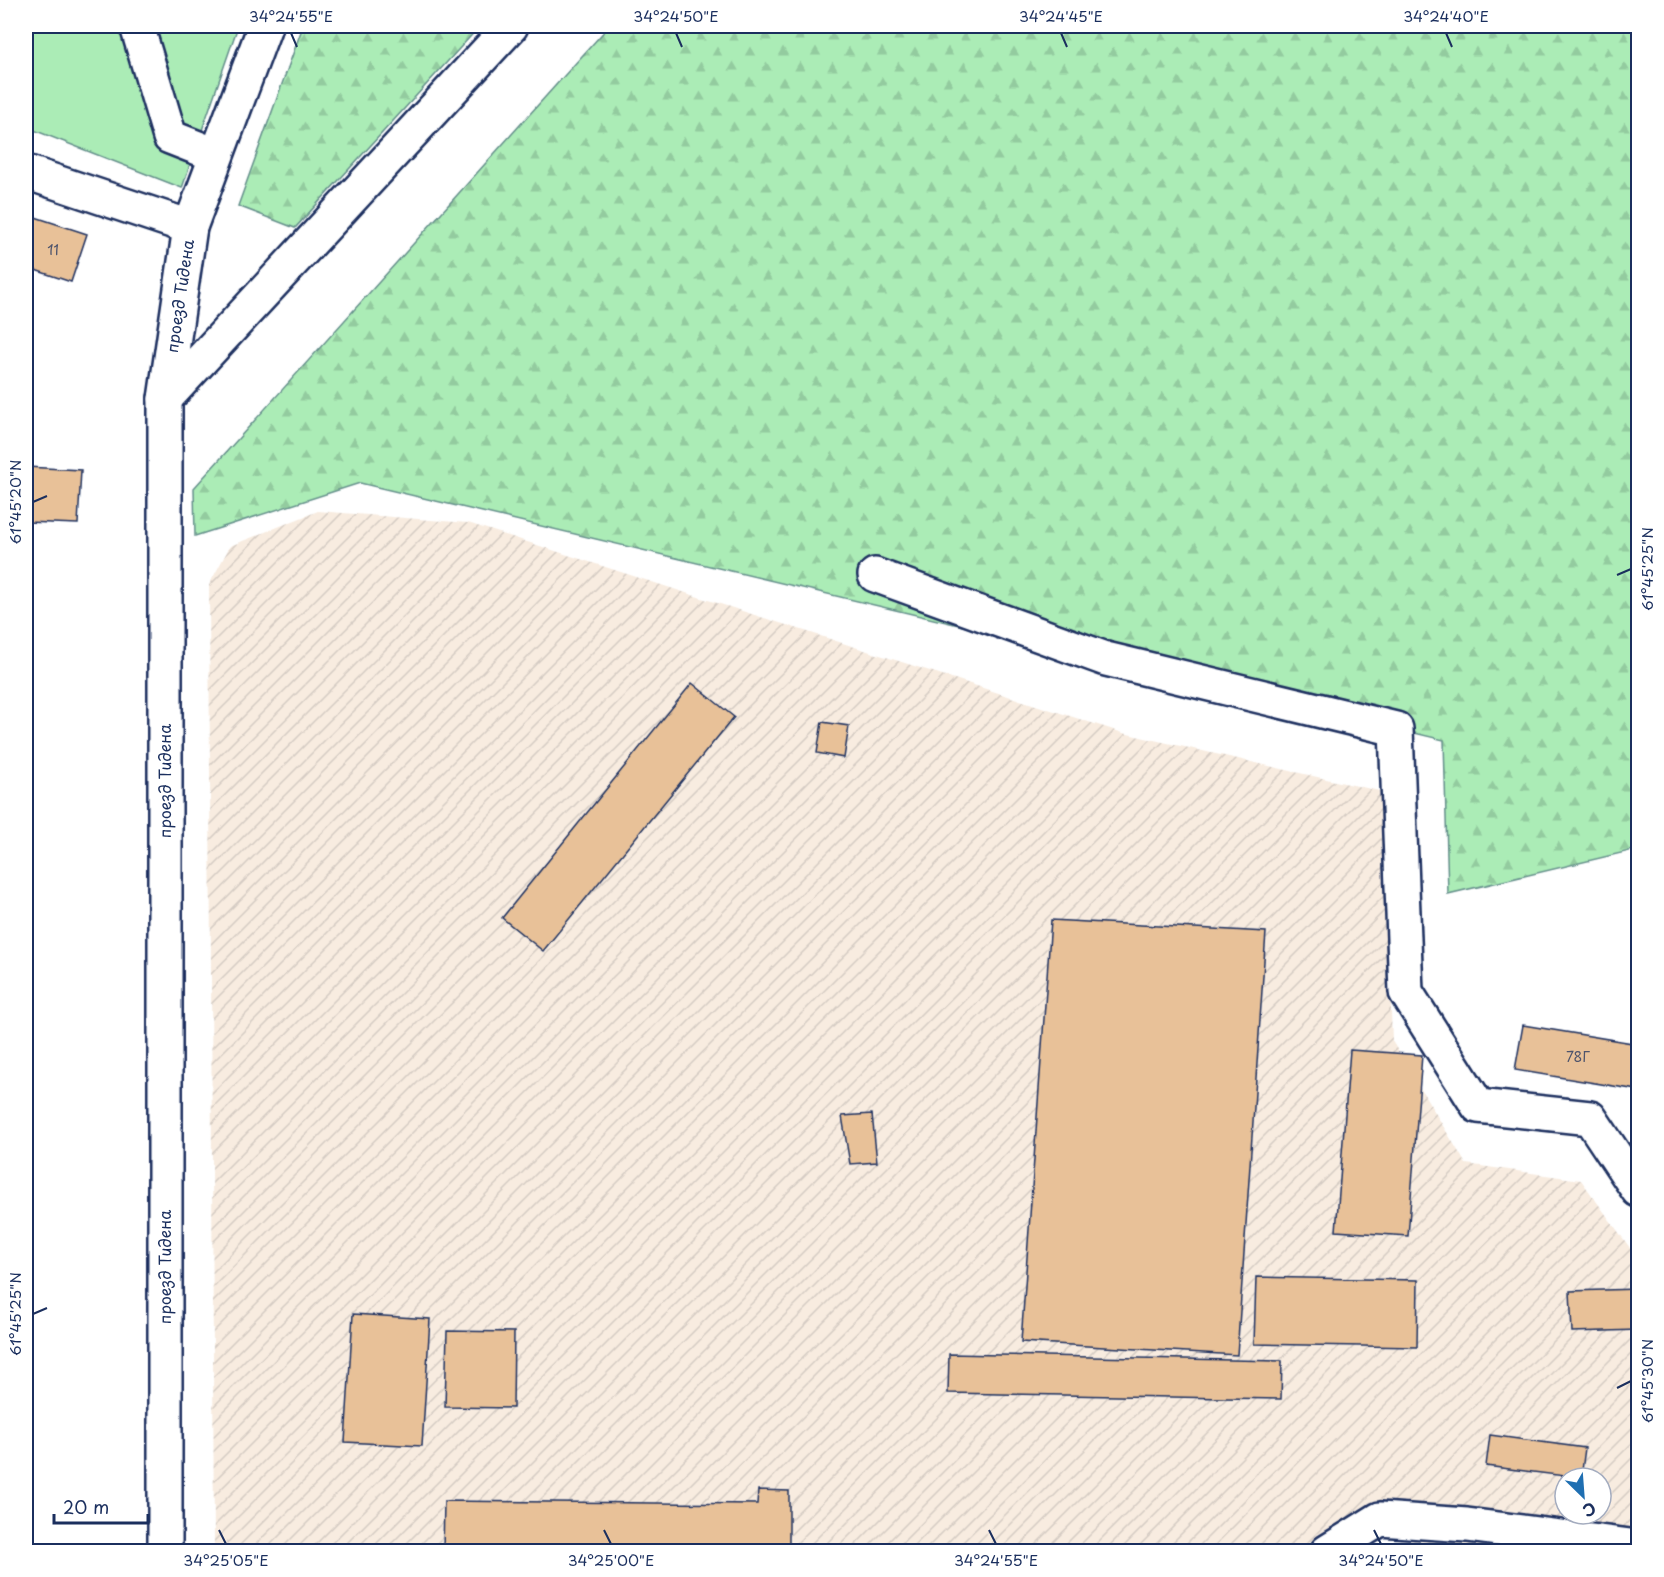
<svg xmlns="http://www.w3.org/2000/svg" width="1664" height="1577" font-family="'Playpen Sans',sans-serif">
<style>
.industrial{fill:url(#industrial-furrows);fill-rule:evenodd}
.green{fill:#abecb6;stroke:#638e8a;stroke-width:1.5}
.forest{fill:url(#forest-firs);stroke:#638e8a;stroke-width:1.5}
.building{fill:#e8c198;stroke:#1b2f5e;stroke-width:1.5}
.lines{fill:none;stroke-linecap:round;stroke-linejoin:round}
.minor-casing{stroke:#1b2f5e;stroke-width:38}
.minor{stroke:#fff;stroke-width:33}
.ticks{fill:none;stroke:#1b2f5e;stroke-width:2}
.labels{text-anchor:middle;stroke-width:4.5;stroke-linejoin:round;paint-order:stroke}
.number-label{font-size:14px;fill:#4e546c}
.street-label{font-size:16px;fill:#1b2f5e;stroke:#fff}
.neatline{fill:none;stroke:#1b2f5e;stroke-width:2}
.ticks-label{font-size:15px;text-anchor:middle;fill:#1b2f5e}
</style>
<defs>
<pattern id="industrial-furrows" width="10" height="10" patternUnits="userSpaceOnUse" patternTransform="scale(1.5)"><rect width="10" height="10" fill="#f8ece0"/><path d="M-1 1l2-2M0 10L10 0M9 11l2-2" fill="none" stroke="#d4cbc3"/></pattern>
<pattern id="forest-firs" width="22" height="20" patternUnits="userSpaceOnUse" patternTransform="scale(1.5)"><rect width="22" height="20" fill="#abecb6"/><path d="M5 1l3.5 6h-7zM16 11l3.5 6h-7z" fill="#93cb9f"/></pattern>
</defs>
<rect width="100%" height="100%" fill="#fff"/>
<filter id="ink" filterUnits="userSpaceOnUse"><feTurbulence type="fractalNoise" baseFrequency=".0167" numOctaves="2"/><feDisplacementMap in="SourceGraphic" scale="12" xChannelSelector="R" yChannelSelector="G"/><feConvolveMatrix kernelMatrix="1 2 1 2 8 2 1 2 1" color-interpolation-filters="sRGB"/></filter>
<g filter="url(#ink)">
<path class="industrial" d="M318,511L468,523L1123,733L1384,792L1392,1041L1466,1164L1581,1180L1638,1259V1551L1502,1552L1380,1537L1355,1552L214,1551L209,585L230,546ZM1565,1478H1601V1514H1565Z"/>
<polygon class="green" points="26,26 238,26 182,188 26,127"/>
<g class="forest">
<polygon points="303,26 480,26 295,228 238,206"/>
<polygon points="609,26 1638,26 1638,849 1448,894 1444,740 360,483 195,536 194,488"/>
</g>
<g class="building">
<polygon points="26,214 87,234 71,282 26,267"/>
<polygon points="26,467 81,470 78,524 26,522"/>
<polygon points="692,683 734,717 543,951 502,918"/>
<polygon points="822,722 849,726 844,758 817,753"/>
<polygon points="1051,920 1266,932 1237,1355 1021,1342"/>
<polygon points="1523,1025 1638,1044 1638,1090 1515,1070"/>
<polygon points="1350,1050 1422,1055 1408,1236 1336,1231"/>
<polygon points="872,1114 877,1162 850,1164 842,1116"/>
<polygon points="1256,1277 1418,1280 1417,1347 1254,1344"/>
<polygon points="1638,1289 1638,1330 1572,1332 1570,1291"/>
<polygon points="353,1314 430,1319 422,1446 345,1442"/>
<polygon points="447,1331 514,1332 513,1408 445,1407"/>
<polygon points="949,1354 1282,1361 1281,1399 948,1393"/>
<polygon points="1490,1435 1585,1448 1581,1478 1486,1466"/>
<polygon points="758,1490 789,1491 789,1552 443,1552 444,1501 757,1504"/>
</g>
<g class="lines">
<defs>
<g id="minor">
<polyline points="137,26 170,137 216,155"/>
<polyline points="26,172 190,227"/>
<polyline points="165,399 511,26"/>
<polyline points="875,575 1106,659 1396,729 1406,992 1478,1106 1590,1118 1638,1190"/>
<path id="s1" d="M165,1552V399L190,227L265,26"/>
<polyline points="1327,1552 1380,1519 1467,1525 1638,1547"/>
</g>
</defs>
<use href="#minor" class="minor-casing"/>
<use href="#minor" class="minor"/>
</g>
</g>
<path class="ticks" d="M291,33L297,47M676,33L682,47M1061,33L1067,47M1446,33L1452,47M33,502L47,496M1617,575L1631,569M33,1314L47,1308M1617,1388L1631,1381M219,1530L226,1544M604,1530L611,1544M989,1530L996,1544M1374,1530L1381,1544"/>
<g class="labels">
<g class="number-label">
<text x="53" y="255">11</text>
<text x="1578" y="1062">78Г</text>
</g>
<g class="street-label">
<text dy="6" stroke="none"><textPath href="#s1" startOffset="1257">проезд Тидена</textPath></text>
<text transform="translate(165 781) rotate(-90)" y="6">проезд Тидена</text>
<text transform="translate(165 1267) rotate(-90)" y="6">проезд Тидена</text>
</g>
</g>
<rect width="1664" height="1577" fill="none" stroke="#fff" stroke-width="66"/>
<g transform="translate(1583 1496) rotate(155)"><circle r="28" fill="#ffffff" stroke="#a4acbf" stroke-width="1.5"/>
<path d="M0-4.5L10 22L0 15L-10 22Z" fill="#1f6fb2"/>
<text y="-9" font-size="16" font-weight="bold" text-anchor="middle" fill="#1b2f5e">С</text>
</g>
<path d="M54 1514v9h94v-9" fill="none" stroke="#1b2f5e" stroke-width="3"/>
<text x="63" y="1514" font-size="18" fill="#1b2f5e" stroke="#ffffff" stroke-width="4.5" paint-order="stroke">20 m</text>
<rect x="33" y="33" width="1598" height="1511" class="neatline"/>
<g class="ticks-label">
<text x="291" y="22">34°24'55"E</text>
<text x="676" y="22">34°24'50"E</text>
<text x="1061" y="22">34°24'45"E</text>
<text x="1446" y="22">34°24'40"E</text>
<text transform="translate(16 502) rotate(-90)" y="5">61°45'20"N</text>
<text transform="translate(1648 569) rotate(-90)" y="5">61°45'25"N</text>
<text transform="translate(16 1314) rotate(-90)" y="5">61°45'25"N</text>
<text transform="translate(1648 1381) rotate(-90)" y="5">61°45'30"N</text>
<text x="226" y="1566">34°25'05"E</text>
<text x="611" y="1566">34°25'00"E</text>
<text x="996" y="1566">34°24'55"E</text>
<text x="1381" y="1566">34°24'50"E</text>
</g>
</svg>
